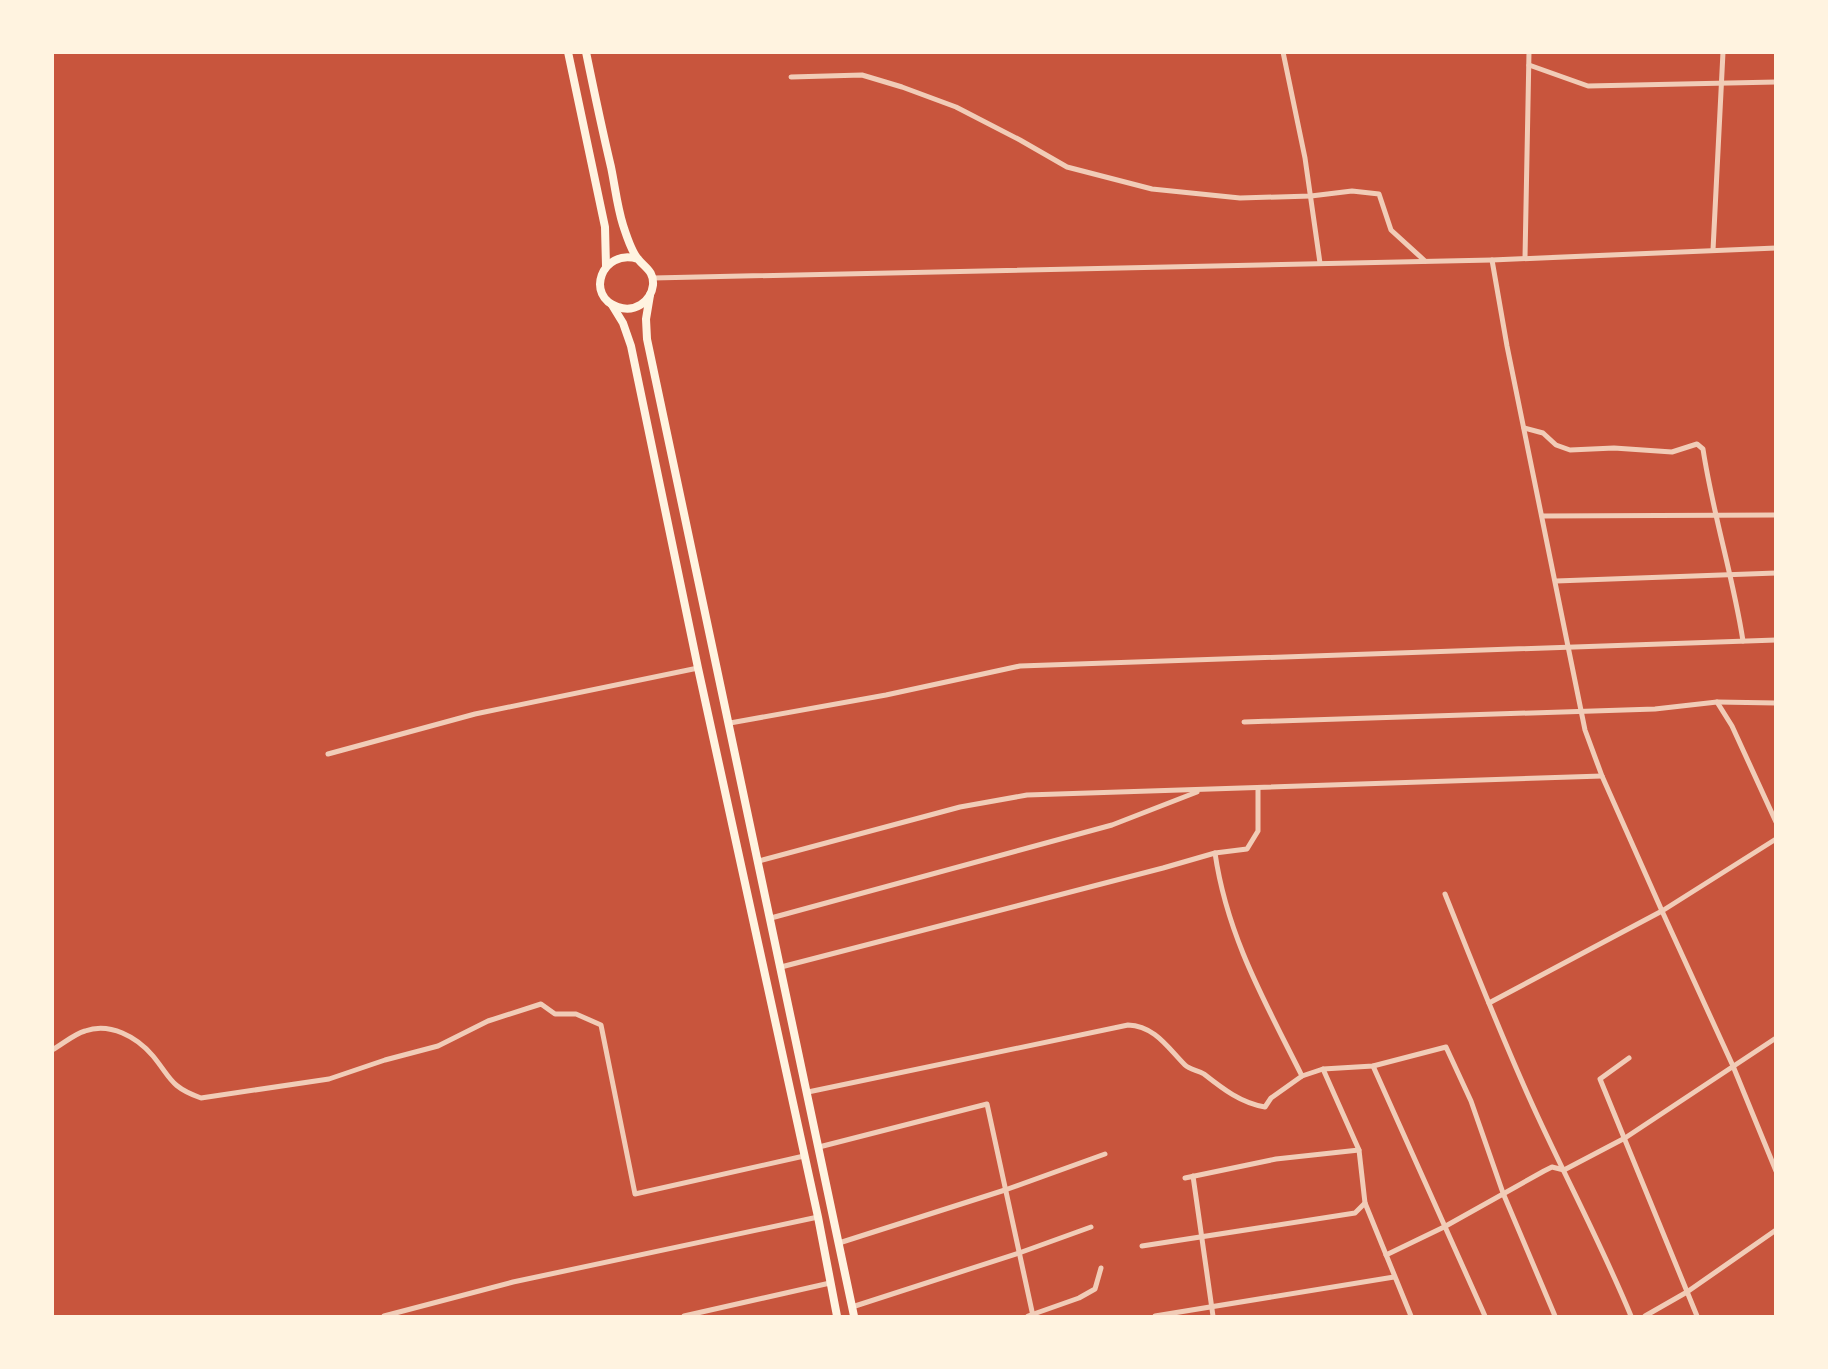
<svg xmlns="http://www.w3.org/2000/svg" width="1828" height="1369" font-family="'Space Grotesk',sans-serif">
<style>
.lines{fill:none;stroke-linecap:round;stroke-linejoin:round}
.minor{stroke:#f1ccb7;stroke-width:5}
.secondary{stroke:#fff3e0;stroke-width:8}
</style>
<rect width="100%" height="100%" fill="#c8553d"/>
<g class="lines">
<g class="minor">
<polyline points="1283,52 1305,158 1320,263"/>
<polyline points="1529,65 1588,86 1776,82"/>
<polyline points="791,77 862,75 902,87 956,107 1020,140 1067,167 1152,189 1240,198 1311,196 1352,191 1379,194 1391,230 1425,261"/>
<polyline points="1713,250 1723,52"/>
<polyline points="1525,258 1529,52"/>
<polyline points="1492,260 1507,346 1585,730 1602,776 1662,911 1776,839"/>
<polyline points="653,278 1492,260 1776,248"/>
<path d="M1524,428L1543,433L1556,445L1570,450L1614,448L1672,452L1697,444L1703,449C1713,515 1733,576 1743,641"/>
<polyline points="1542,516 1776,515"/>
<polyline points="1556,581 1776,573"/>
<polyline points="1717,702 1776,703"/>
<polyline points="1244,722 1655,709 1717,702 1732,726 1776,822"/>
<polyline points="730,723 886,695 1020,666 1776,640"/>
<polyline points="328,754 475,714 698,668"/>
<path d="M1215,853C1227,936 1265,1002 1302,1076"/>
<polyline points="759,861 960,807 1027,795 1602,776"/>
<path d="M1445,894C1475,969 1504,1044 1538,1117C1569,1184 1603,1248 1631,1316"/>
<polyline points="771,918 1112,825 1197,792"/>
<polyline points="781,967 1163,868 1215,853 1247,849 1258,831 1258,788"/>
<polyline points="1489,1003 1662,911 1733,1066 1776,1171"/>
<path d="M52,1050C63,1044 74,1034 85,1031C110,1022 137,1037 153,1056C171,1078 170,1087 201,1098L329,1079L385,1060L438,1046L488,1021L541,1004L555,1014H576L601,1025L635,1194L804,1156"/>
<polyline points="1629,1058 1600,1079 1697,1316"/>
<polyline points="1373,1066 1485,1316"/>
<polyline points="1323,1069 1359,1150 1365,1203 1411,1316"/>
<path d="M808,1092L1128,1025C1155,1026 1168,1048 1185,1065C1190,1070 1198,1070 1204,1074C1223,1089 1241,1103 1265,1107L1271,1098L1302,1076L1323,1069L1373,1066L1446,1047L1471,1101L1503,1193L1555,1316"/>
<polyline points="819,1147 987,1104 1033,1316"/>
<polyline points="1193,1176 1213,1316"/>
<polyline points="1185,1178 1276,1159 1359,1150"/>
<polyline points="839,1243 1005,1190 1105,1154"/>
<polyline points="1142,1246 1355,1213 1365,1203"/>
<polyline points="1386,1255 1444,1227 1544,1171 1552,1167 1564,1170 1625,1138 1776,1038"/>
<polyline points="852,1307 1019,1253 1091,1227"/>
<polyline points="384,1316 513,1282 818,1217"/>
<polyline points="684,1316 830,1283"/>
<polyline points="1028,1316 1079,1298 1095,1289 1101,1268"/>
<polyline points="1155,1316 1394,1277"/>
<polyline points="1645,1316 1687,1292 1776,1230"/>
</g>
<g class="secondary">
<polyline points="568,52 605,227 606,266"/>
<path d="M586,52C594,91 602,129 611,167C615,186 617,206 623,225C626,234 631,251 638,259C645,268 654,271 653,285C651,302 634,313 618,307C585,297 601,248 638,259"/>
<polyline points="650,295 646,319 647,339 854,1316"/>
<polyline points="612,305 623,323 631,346 698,668 818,1217 837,1316"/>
</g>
</g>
<rect width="1828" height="1369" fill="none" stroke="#fff3e0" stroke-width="108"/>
</svg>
